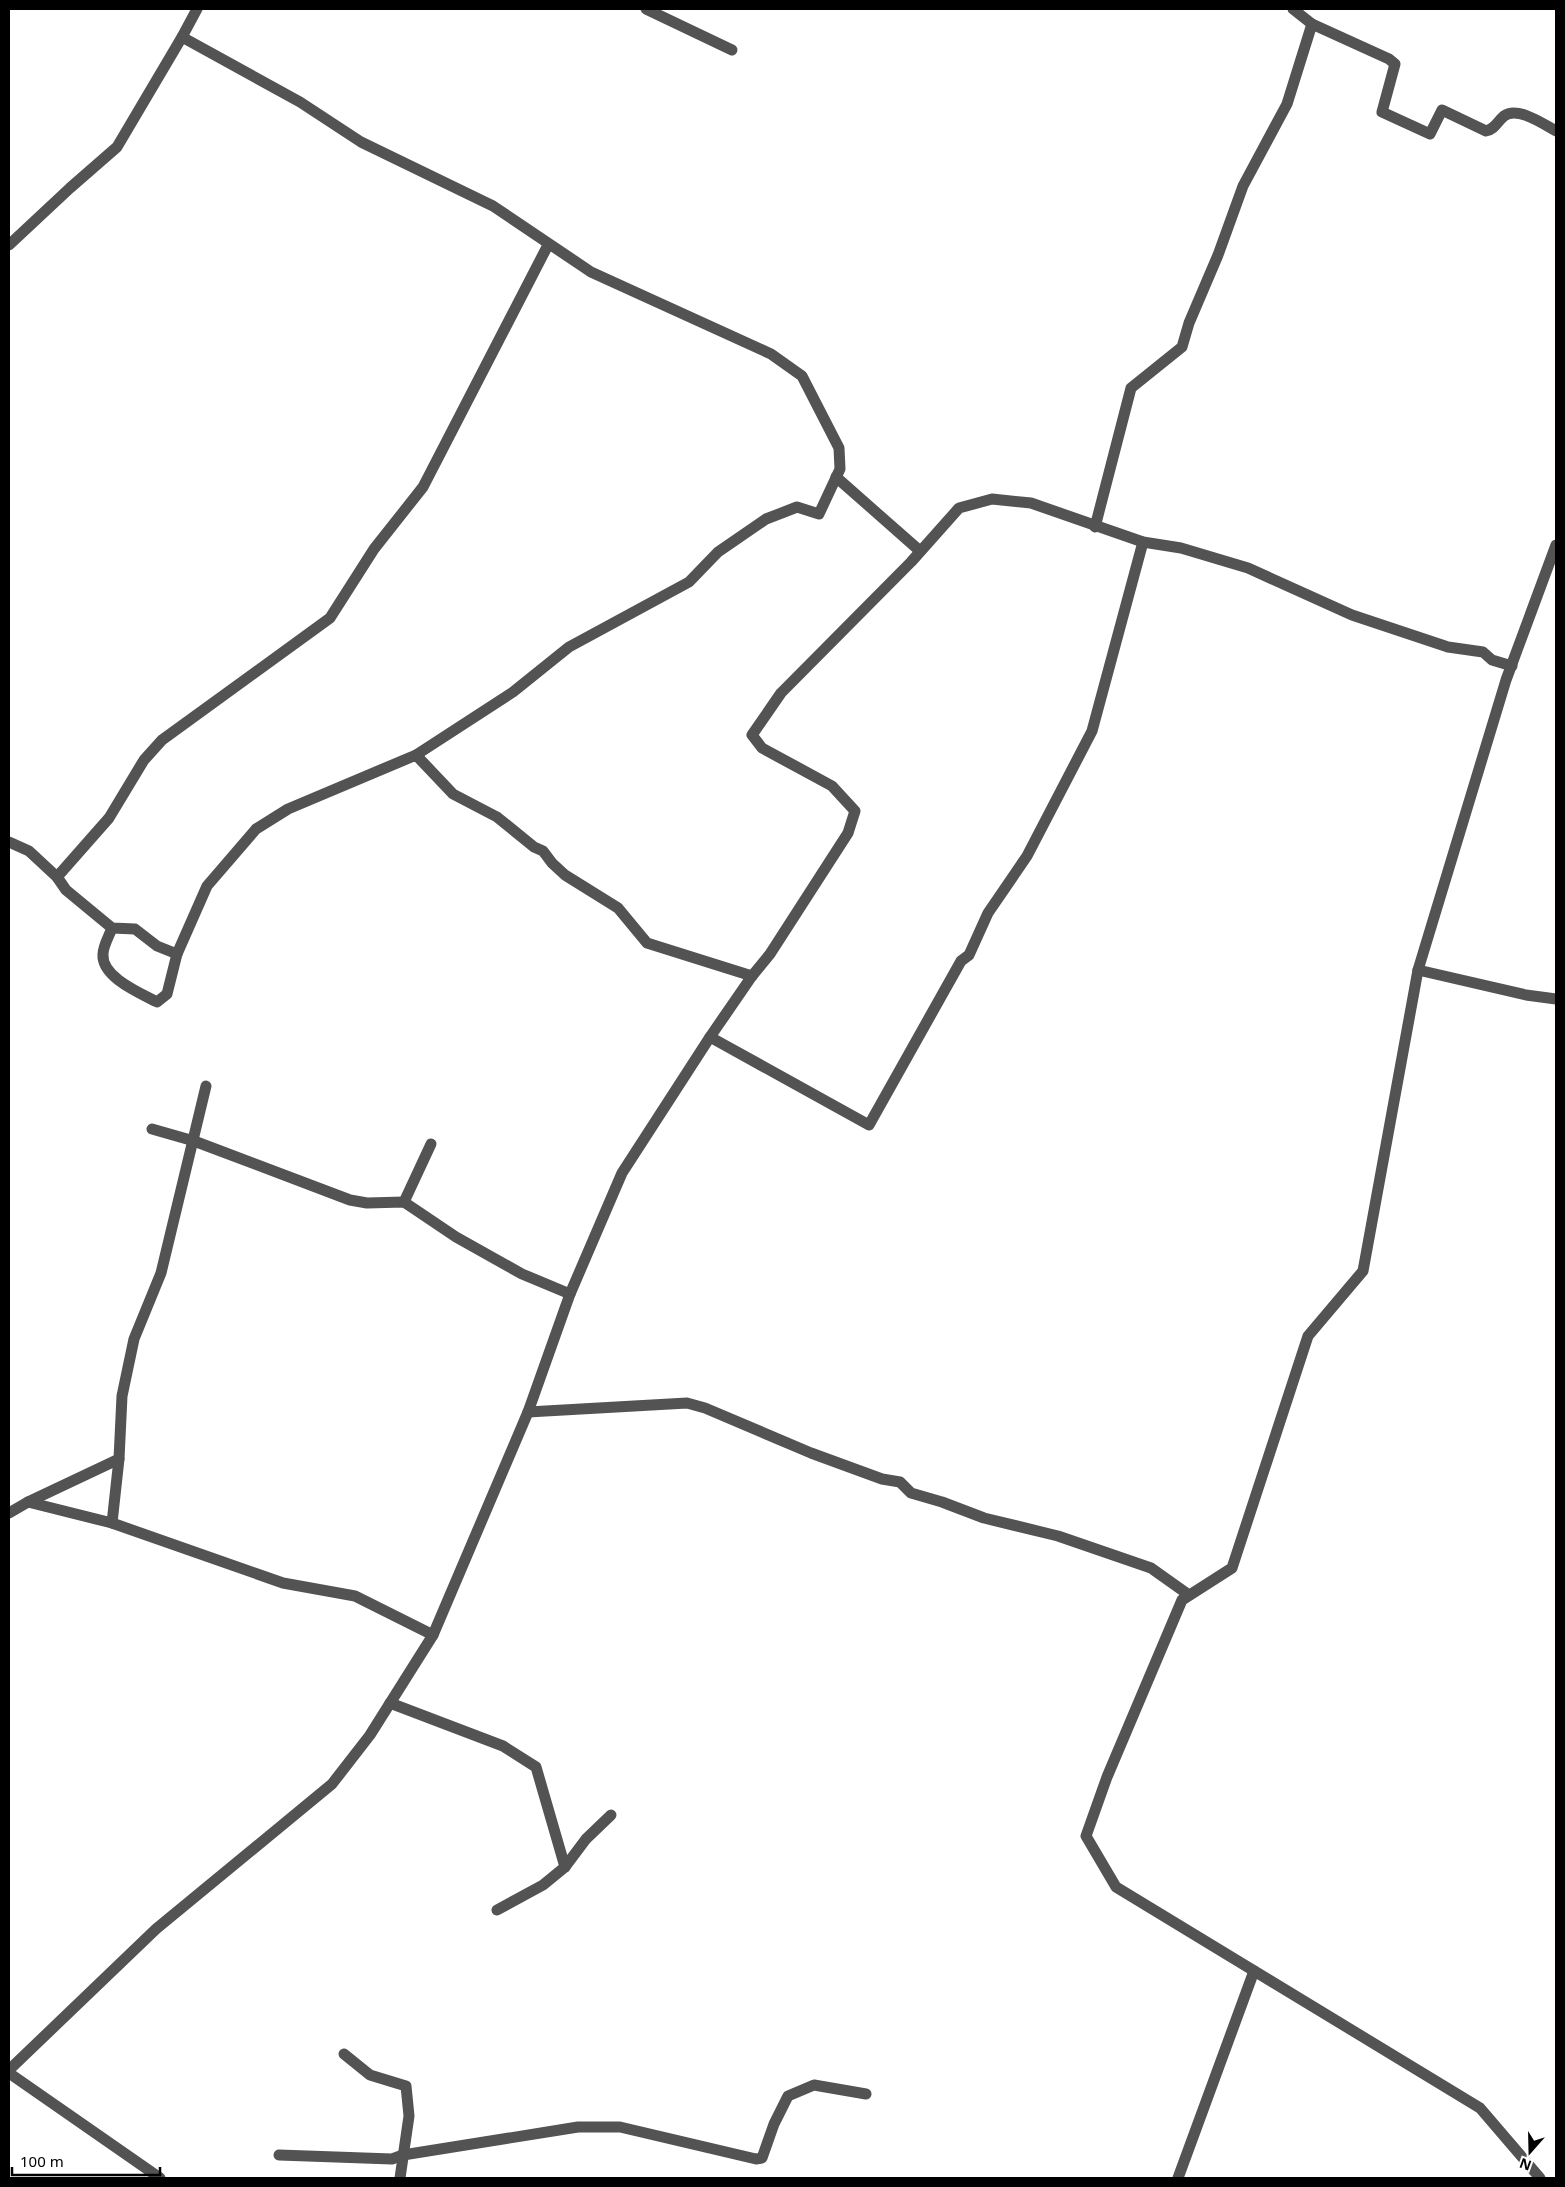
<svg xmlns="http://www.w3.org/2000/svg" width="1565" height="2187" font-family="'Noto Sans',sans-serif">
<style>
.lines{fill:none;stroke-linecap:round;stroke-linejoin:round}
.minor{stroke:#535353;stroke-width:11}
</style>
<rect width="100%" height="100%" fill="#fff"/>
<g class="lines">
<g class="minor">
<polyline points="646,9 732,50"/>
<path d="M1293,9L1312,24L1389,59L1395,64L1382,112L1430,134L1442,110L1486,131C1495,129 1497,122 1504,116C1518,106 1543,124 1556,131"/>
<polyline points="182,37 197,9"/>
<polyline points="9,245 70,188 117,147 182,37 300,102 361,142 493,206 591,272 771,354 802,376 839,448 840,469 819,514 797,507 766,519 718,552 689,582 569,647 513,692 416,755"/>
<polyline points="836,477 920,551"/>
<polyline points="1095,527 1131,388 1182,347 1189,323 1218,255 1243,186 1287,104 1312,24"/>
<path d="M9,842L29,851L57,877L66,890L112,928L135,929L157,946L177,954L167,994L157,1002C140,993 101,977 103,954C103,946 109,936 112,928"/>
<polyline points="57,877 109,818 144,760 162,740 330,618 374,549 423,487 548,245"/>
<polyline points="177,954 207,886 256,829 288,809 416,755 453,794 497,817 534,847 543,851 552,863 565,875 618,908 647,943 752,976"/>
<polyline points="1418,970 1526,995 1556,999"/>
<polyline points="710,1037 869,1125 961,961 969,955 988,913 1027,856 1092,731 1143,542"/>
<polyline points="152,1129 194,1141 350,1200 367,1203 404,1202 456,1237 522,1274 570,1294"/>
<polyline points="404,1202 431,1144"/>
<polyline points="528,1412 687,1403 705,1408 811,1453 882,1479 900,1482 911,1493 942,1502 984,1518 1058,1536 1151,1568 1189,1595"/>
<polyline points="28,1502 119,1459"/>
<polyline points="9,1513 28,1502 112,1523 283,1583 355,1596 433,1635"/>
<polyline points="112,1523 119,1459 122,1396 134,1339 161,1273 206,1086"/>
<polyline points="390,1703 503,1746 536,1767 565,1867"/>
<polyline points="497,1910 543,1885 565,1867 586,1839 611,1815"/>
<polyline points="344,2054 370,2075 406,2086 409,2116 400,2178"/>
<polyline points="9,2070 156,1929 332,1784 370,1735 433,1635 528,1412 570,1294 622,1173 710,1037 752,976 770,954 848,833 855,811 832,786 762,748 752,735 781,693 911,562 959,508 992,499 1031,503 1143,542 1181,548 1248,568 1352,615 1448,647 1483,652 1492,660 1512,666"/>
<polyline points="9,2073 160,2178"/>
<polyline points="279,2155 392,2159 403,2155 578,2127 620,2127 756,2159 762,2158 774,2124 788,2096 814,2085 866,2094"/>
<polyline points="1178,2178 1254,1971"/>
<polyline points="1540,2178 1480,2108 1116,1887 1086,1836 1107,1777 1182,1600 1232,1568 1308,1336 1363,1271 1418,970 1506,680 1556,545"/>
</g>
</g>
<rect width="1565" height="2187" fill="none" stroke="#000000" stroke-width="20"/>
<g transform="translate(1530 2152) rotate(200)" stroke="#ffffff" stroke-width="4" paint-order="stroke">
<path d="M0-4L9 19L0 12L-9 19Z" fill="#000000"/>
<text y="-8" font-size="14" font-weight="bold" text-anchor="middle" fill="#000000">N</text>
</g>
<path d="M12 2167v8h148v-8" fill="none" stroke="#000000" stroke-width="2.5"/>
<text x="20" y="2167" font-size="15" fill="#000000" stroke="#ffffff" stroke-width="4" paint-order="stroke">100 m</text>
</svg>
